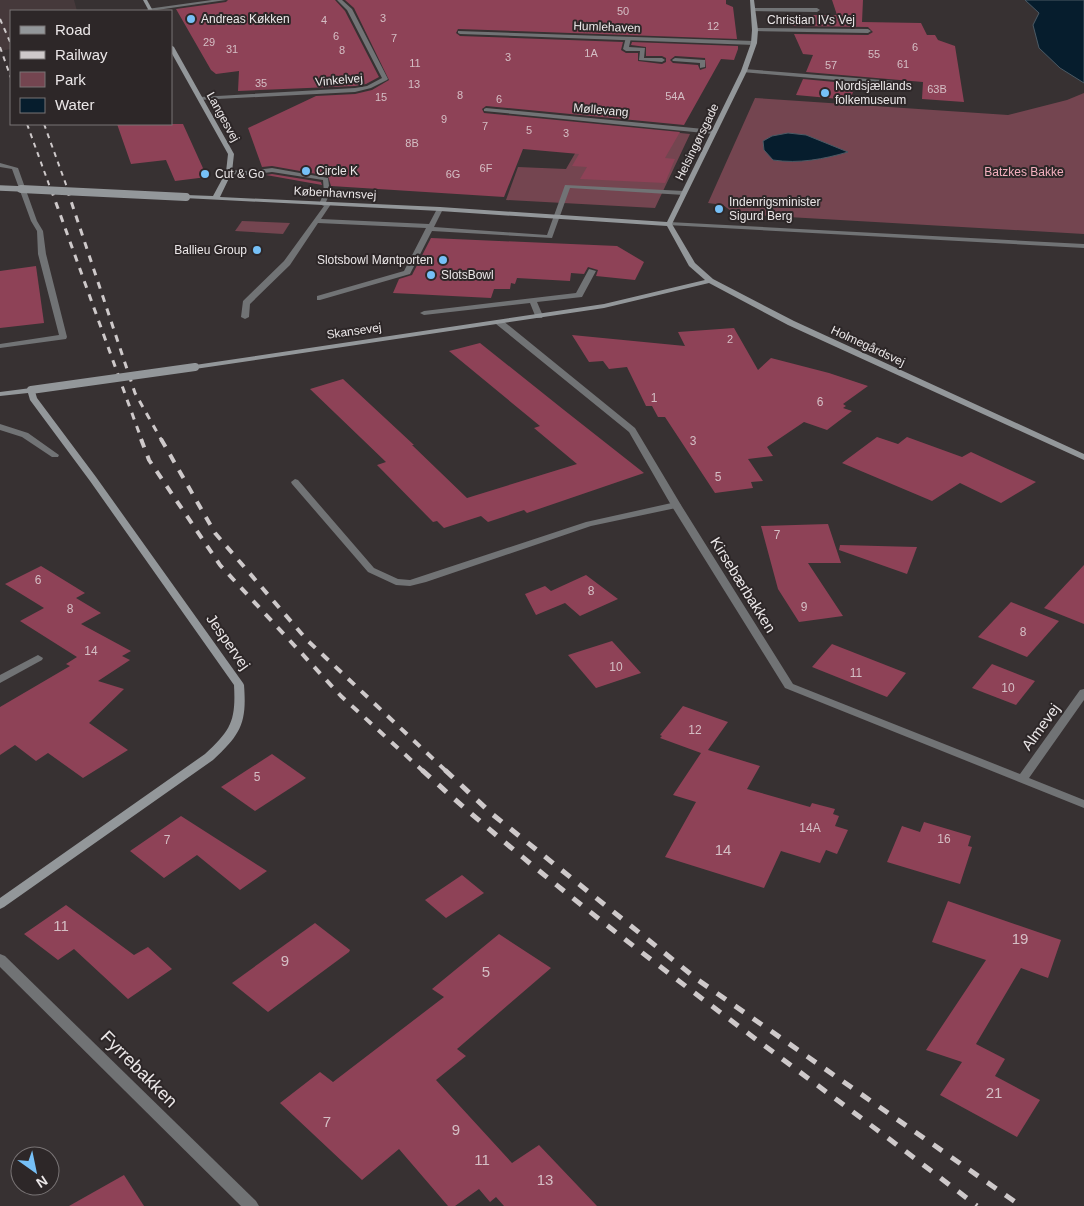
<svg xmlns="http://www.w3.org/2000/svg" width="1084" height="1206" font-family="Helvetica,sans-serif">
<style>
.built{fill:#46393b}
.green{fill:#744550}
.water{fill:#061d2d;stroke:#4b5a65}
.building{fill:#8e4257;fill-rule:evenodd}
.lines{fill:none;stroke-linecap:round;stroke-linejoin:round}
.lane{fill:#717375;fill-rule:evenodd}
.street{fill:#717375;fill-rule:evenodd}
.secondary{fill:#93979a;fill-rule:evenodd}
.rail-far3{stroke:#cec9ca;stroke-width:2;stroke-dasharray:5 5;stroke-linecap:butt}
.rail-far2{stroke:#cec9ca;stroke-width:3;stroke-dasharray:7 7;stroke-linecap:butt}
.rail-far1{stroke:#cec9ca;stroke-width:4;stroke-dasharray:9 9;stroke-linecap:butt}
.rail{stroke:#cec9ca;stroke-width:5;stroke-dasharray:11 11;stroke-linecap:butt}
.secondary-bridge-far1{stroke:#93979a;stroke-width:5.5}
.secondary-bridge{stroke:#93979a;stroke-width:8}
.poi-dot{fill:#76c0f7;stroke:#2d2728;stroke-width:2}
.labels{text-anchor:middle;stroke-width:4;stroke-linejoin:round;paint-order:stroke}
.far-number-label{font-size:11px;fill:#d4bec4}
.far-poi-label{font-size:12px;fill:#ebe7e8;stroke:#2d2728;text-anchor:start}
.far-street-label{font-size:12px;fill:#ebe7e8;stroke:#2d2728}
.far-park-label{font-size:12px;fill:#f4b0bf;stroke:#2d2728}
.number-label{font-size:12px;fill:#d4bec4}
.street-label{font-size:15px;fill:#ebe7e8;stroke:#2d2728}
.near-number-label{font-size:15px;fill:#d4bec4}
.near-street-label{font-size:18px;fill:#ebe7e8;stroke:#2d2728}
</style>
<rect width="100%" height="100%" fill="#373132"/>
<polygon class="built" points="0,0 74,0 77,11 11,11 11,49 0,51"/>
<g class="green">
<polygon points="1084,93 1084,234 735,214 723,205 708,203 755,98 1008,115 1067,100"/>
<polygon points="592,124 690,134 655,208 506,200 518,167 566,169"/>
<polygon points="242,221 290,223 283,234 235,231"/>
</g>
<g class="water">
<polygon points="1025,0 1084,0 1084,83 1060,68 1039,48 1033,25 1039,13"/>
<path d="M788,133L806,135L848,152C824,159 799,164 773,160L764,150L763,141L772,136Z"/>
</g>
<g class="building">
<polygon points="228,0 335,0 345,11 379,77 366,84 355,86 238,91 239,71 216,74 211,70 176,9 226,2"/>
<path d="M345,0H726V4L733,7L737,39L458,29L456,33L460,36L623,42L621,50L626,53H638V61L662,64L666,62V58L662,56H646V47L631,45L632,42L738,46V49L734,60L721,59L684,125L486,106L482,109L484,113L680,132L665,158L675,159L665,183L580,179L587,167L572,166L579,154L523,149L504,197L331,186L328,176L272,166L262,167L248,128L316,96L355,94L372,90L389,80L354,8ZM675,56L705,58L706,68L700,70L698,65L673,63L670,60Z"/>
<polygon points="832,0 863,0 862,22 921,23 927,35 935,35 938,40 955,46 964,102 922,99 923,82 806,72 813,55 803,54 794,34 868,35 873,32 868,27 791,26 788,19 791,18 813,18 812,15 837,15"/>
<polygon points="803,79 856,84 850,100 796,95"/>
<polygon points="117,124 183,124 207,177 175,181 166,160 131,164"/>
<polygon points="272,174 321,182 322,185 266,175"/>
<polygon points="431,238 617,246 644,262 635,280 596,276 598,270 588,267 584,274 571,273 570,281 517,278 515,284 511,283 510,289 494,289 491,298 393,293 399,279 412,275"/>
<polygon points="36,266 44,323 0,328 0,271"/>
<polygon points="734,328 758,370 771,358 829,373 868,386 843,404 846,406 843,408 852,411 827,430 804,422 767,447 773,456 748,459 763,481 751,482 753,488 715,493 665,417 658,417 652,406 646,406 627,367 609,369 603,361 589,362 572,335 685,346 678,332"/>
<polygon points="480,343 564,410 644,473 527,513 524,510 488,522 481,516 444,528 437,521 433,522 377,465 386,462 310,389 343,379 414,445 412,445 467,498 577,464 534,428 540,426 449,351"/>
<polygon points="877,437 898,444 907,437 962,457 971,452 1036,482 1001,503 960,483 932,501 842,463"/>
<polygon points="828,524 841,563 808,563 843,616 799,622 778,589 761,526"/>
<polygon points="840,545 917,547 907,574 839,550"/>
<polygon points="1084,565 1084,624 1044,608"/>
<polygon points="41,566 85,593 76,598 101,613 81,624 131,651 122,656 130,660 98,681 124,689 89,723 128,750 83,778 48,753 36,761 15,745 0,755 0,707 70,666 66,664 77,657 20,621 44,608 5,584"/>
<polygon points="586,575 618,599 580,616 565,603 536,615 525,594 545,586 551,591"/>
<polygon points="1011,602 1059,621 1027,657 978,637"/>
<polygon points="612,641 641,673 596,688 568,655"/>
<polygon points="832,644 906,673 887,697 812,667"/>
<polygon points="992,664 1035,681 1016,705 972,688"/>
<polygon points="683,706 728,722 708,750 760,766 747,789 810,807 812,803 835,809 833,814 839,816 835,826 848,830 837,854 826,850 820,863 781,851 764,888 665,857 696,802 673,795 701,753 660,738 662,736 660,735"/>
<polygon points="272,754 306,778 255,811 221,787"/>
<polygon points="181,816 267,871 240,890 197,855 164,878 130,851"/>
<polygon points="924,822 971,836 968,846 972,847 960,884 887,862 902,826 920,832"/>
<polygon points="462,875 484,893 446,918 425,900"/>
<polygon points="948,901 1061,940 1048,978 1021,968 976,1044 1005,1059 995,1076 1040,1100 1017,1137 940,1095 962,1062 926,1050 986,960 932,942"/>
<polygon points="66,905 134,955 148,947 172,969 128,999 74,949 58,960 24,934"/>
<polygon points="315,923 350,950 349,952 268,1012 232,983"/>
<polygon points="499,934 551,968 457,1049 466,1056 436,1080 512,1163 539,1145 597,1206 504,1206 496,1197 490,1202 479,1189 455,1206 448,1206 399,1149 362,1180 280,1103 320,1072 333,1082 444,997 432,989"/>
<polygon points="124,1175 144,1206 69,1206"/>
</g>
<g class="lines">
<g class="lane">
<polygon points="753,8 817,8 820,10 817,12 751,11"/>
<polygon points="626,37 631,38 629,47 645,48 644,58 662,58 665,60 662,62 639,60 640,51 626,51 623,49"/>
<polygon points="675,58 705,60 705,67 700,68 700,63 673,61 672,60"/>
<polygon points="0,163 18,168 37,221 43,231 46,254 67,337 66,339 0,348 0,344 59,335 38,254 37,231 31,221 12,169 0,167"/>
<polygon points="272,168 328,178 330,193 326,202 331,204 321,219 429,224 437,209 440,207 443,209 434,227 547,235 565,185 684,191 687,193 684,195 570,188 552,238 432,231 410,274 320,300 317,300 317,296 404,271 426,228 318,223 290,265 250,304 249,317 245,319 241,317 243,301 284,261 324,206 319,204 324,193 323,180 272,172 249,175 230,174 227,172 230,170 249,171"/>
<polygon points="589,269 596,271 582,297 537,302 543,316 542,318 536,318 530,303 424,315 420,313 424,311 576,293"/>
<polygon points="0,424 28,433 59,455 58,457 52,457 22,437 0,430"/>
<polygon points="295,479 298,480 374,568 398,579 410,580 586,522 676,502 681,505 676,508 591,526 426,582 410,586 396,585 368,572 292,484 291,482"/>
</g>
<g class="street">
<polygon points="212,0 226,0 150,11 147,9"/>
<polygon points="337,0 342,0 352,9 388,79 387,80 371,88 355,92 198,100 198,98 200,97 355,88 367,86 382,78 347,10"/>
<polygon points="755,28 868,29 871,31 868,33 753,31 753,29"/>
<polygon points="458,31 754,41 757,43 754,45 460,34 458,33"/>
<polygon points="744,69 894,81 897,83 894,85 742,72 741,71"/>
<polygon points="486,108 714,130 717,132 714,134 484,111 484,109"/>
<polygon points="669,222 1084,244 1084,248 667,225 666,224"/>
<polygon points="496,320 502,320 635,428 681,505 793,684 1020,774 1080,690 1084,689 1084,700 1029,778 1084,800 1084,808 785,688 671,505 629,432 496,324"/>
<polygon points="38,655 43,658 42,660 0,683 0,675"/>
<polygon points="0,954 5,956 256,1201 259,1206 241,1206 0,967"/>
</g>
<g class="secondary">
<polygon points="143,0 147,0 153,11 149,11"/>
<polygon points="750,0 754,0 758,30 757,43 747,71 672,224 695,263 713,279 794,321 1084,454 1084,460 788,325 709,283 604,308 195,369 191,367 195,365 604,304 705,280 689,266 667,226 440,211 184,198 183,197 186,195 213,196 226,172 228,154 171,52 171,45 174,47 234,154 232,172 220,197 440,207 667,222 741,71 751,43 752,30"/>
<path d="M31,388H34L37,398L96,477L243,683L244,685C247,723 241,734 213,760L4,907L0,909V898L205,754C231,730 236,721 234,685L90,481L30,400L28,393L0,396V392Z"/>
</g>
<g class="rail-far3">
<polyline points="0,19 11,44"/>
<polyline points="0,47 11,78"/>
<polyline points="27,124 51,190"/>
<polyline points="44,124 68,190"/>
</g>
<g class="rail-far2">
<polyline points="51,189 142,441"/>
<polyline points="67,189 135,393 162,441"/>
</g>
<g class="rail-far1">
<polyline points="141,439 149,460 220,565 341,696 423,771"/>
<polyline points="161,439 215,533 307,640 446,771"/>
</g>
<g class="rail">
<path d="M422,770C596,928 791,1062 977,1206"/>
<polyline points="445,770 492,814 698,980 1021,1206"/>
</g>
<polyline class="secondary-bridge-far1" points="0,188 47,190"/>
<g class="secondary-bridge">
<polyline points="21,189 186,197"/>
<polyline points="31,390 195,367"/>
</g>
</g>
<g class="poi-dot">
<circle cx="191" cy="19" r="5"/>
<circle cx="825" cy="93" r="5"/>
<circle cx="306" cy="171" r="5"/>
<circle cx="205" cy="174" r="5"/>
<circle cx="719" cy="209" r="5"/>
<circle cx="257" cy="250" r="5"/>
<circle cx="443" cy="260" r="5"/>
<circle cx="431" cy="275" r="5"/>
</g>
<g class="labels">
<g class="far-number-label">
<text x="623" y="15">50</text>
<text x="383" y="22">3</text>
<text x="324" y="24">4</text>
<text x="713" y="30">12</text>
<text x="336" y="40">6</text>
<text x="394" y="42">7</text>
<text x="209" y="46">29</text>
<text x="915" y="51">6</text>
<text x="232" y="53">31</text>
<text x="342" y="54">8</text>
<text x="591" y="57">1A</text>
<text x="874" y="58">55</text>
<text x="508" y="61">3</text>
<text x="415" y="67">11</text>
<text x="903" y="68">61</text>
<text x="831" y="69">57</text>
<text x="261" y="87">35</text>
<text x="414" y="88">13</text>
<text x="937" y="93">63B</text>
<text x="460" y="99">8</text>
<text x="675" y="100">54A</text>
<text x="381" y="101">15</text>
<text x="499" y="103">6</text>
<text x="444" y="123">9</text>
<text x="485" y="130">7</text>
<text x="529" y="134">5</text>
<text x="566" y="137">3</text>
<text x="412" y="147">8B</text>
<text x="486" y="172">6F</text>
<text x="453" y="178">6G</text>
<text x="730" y="343">2</text>
</g>
<g class="far-poi-label">
<text x="201" y="23">Andreas Køkken</text>
<text x="835" y="90">Nordsjællands<tspan x="835" dy="14">folkemuseum</tspan></text>
<text x="316" y="175">Circle K</text>
<text x="215" y="178">Cut &amp; Go</text>
<text x="729" y="206">Indenrigsminister<tspan x="729" dy="14">Sigurd Berg</tspan></text>
<text x="247" y="254" text-anchor="end">Ballieu Group</text>
<text x="433" y="264" text-anchor="end">Slotsbowl Møntporten</text>
<text x="441" y="279">SlotsBowl</text>
</g>
<g class="far-street-label">
<text x="811" y="24">Christian IVs Vej</text>
<text transform="translate(607 27) rotate(2)" y="4">Humlehaven</text>
<text transform="translate(339 80) rotate(-5)" y="4">Vinkelvej</text>
<text transform="translate(601 110) rotate(5)" y="4">Møllevang</text>
<text transform="translate(223 117) rotate(61)" y="4">Langesvej</text>
<text transform="translate(697 142) rotate(-64)" y="4">Helsingørsgade</text>
<text transform="translate(335 193) rotate(3)" y="4">Københavnsvej</text>
<text transform="translate(354 331) rotate(-8)" y="4">Skansevej</text>
<text transform="translate(868 346) rotate(25)" y="4">Holmegårdsvej</text>
</g>
<g class="far-park-label">
<text x="1024" y="176">Batzkes Bakke</text>
</g>
<g class="number-label">
<text x="654" y="402">1</text>
<text x="820" y="406">6</text>
<text x="693" y="445">3</text>
<text x="718" y="481">5</text>
<text x="777" y="539">7</text>
<text x="38" y="584">6</text>
<text x="591" y="595">8</text>
<text x="804" y="611">9</text>
<text x="70" y="613">8</text>
<text x="1023" y="636">8</text>
<text x="91" y="655">14</text>
<text x="616" y="671">10</text>
<text x="856" y="677">11</text>
<text x="1008" y="692">10</text>
<text x="695" y="734">12</text>
<text x="257" y="781">5</text>
<text x="810" y="832">14A</text>
<text x="944" y="843">16</text>
<text x="167" y="844">7</text>
</g>
<g class="street-label">
<text transform="translate(743 585) rotate(58)" y="5">Kirsebærbakken</text>
<text transform="translate(228 642) rotate(55)" y="5">Jespervej</text>
<text transform="translate(1041 727) rotate(-54)" y="5">Almevej</text>
</g>
<g class="near-number-label">
<text x="723" y="855">14</text>
<text x="61" y="931">11</text>
<text x="1020" y="944">19</text>
<text x="285" y="966">9</text>
<text x="486" y="977">5</text>
<text x="994" y="1098">21</text>
<text x="327" y="1127">7</text>
<text x="456" y="1135">9</text>
<text x="482" y="1165">11</text>
<text x="545" y="1185">13</text>
</g>
<g class="near-street-label">
<text transform="translate(139 1069) rotate(45)" y="6">Fyrrebakken</text>
</g>
</g>
<rect x="10" y="10" width="162" height="115" fill="#2d2728" stroke="#797475"/>
<rect x="20" y="26" width="25" height="8" fill="#93979a" stroke="#797475"/>
<text x="55" y="35" font-size="15" fill="#ebe7e8">Road</text>
<rect x="20" y="51" width="25" height="8" fill="#cec9ca" stroke="#797475"/>
<text x="55" y="60" font-size="15" fill="#ebe7e8">Railway</text>
<rect x="20" y="72" width="25" height="15" fill="#744550" stroke="#797475"/>
<text x="55" y="85" font-size="15" fill="#ebe7e8">Park</text>
<rect x="20" y="98" width="25" height="15" fill="#061d2d" stroke="#797475"/>
<text x="55" y="110" font-size="15" fill="#ebe7e8">Water</text>
<g transform="translate(35 1171) rotate(147)"><circle r="24" fill="#2d2728" stroke="#797475"/>
<path d="M0-4L9 19L0 12L-9 19Z" fill="#76c0f7"/>
<text y="-8" font-size="14" font-weight="bold" text-anchor="middle" fill="#ebe7e8">N</text>
</g>
</svg>
